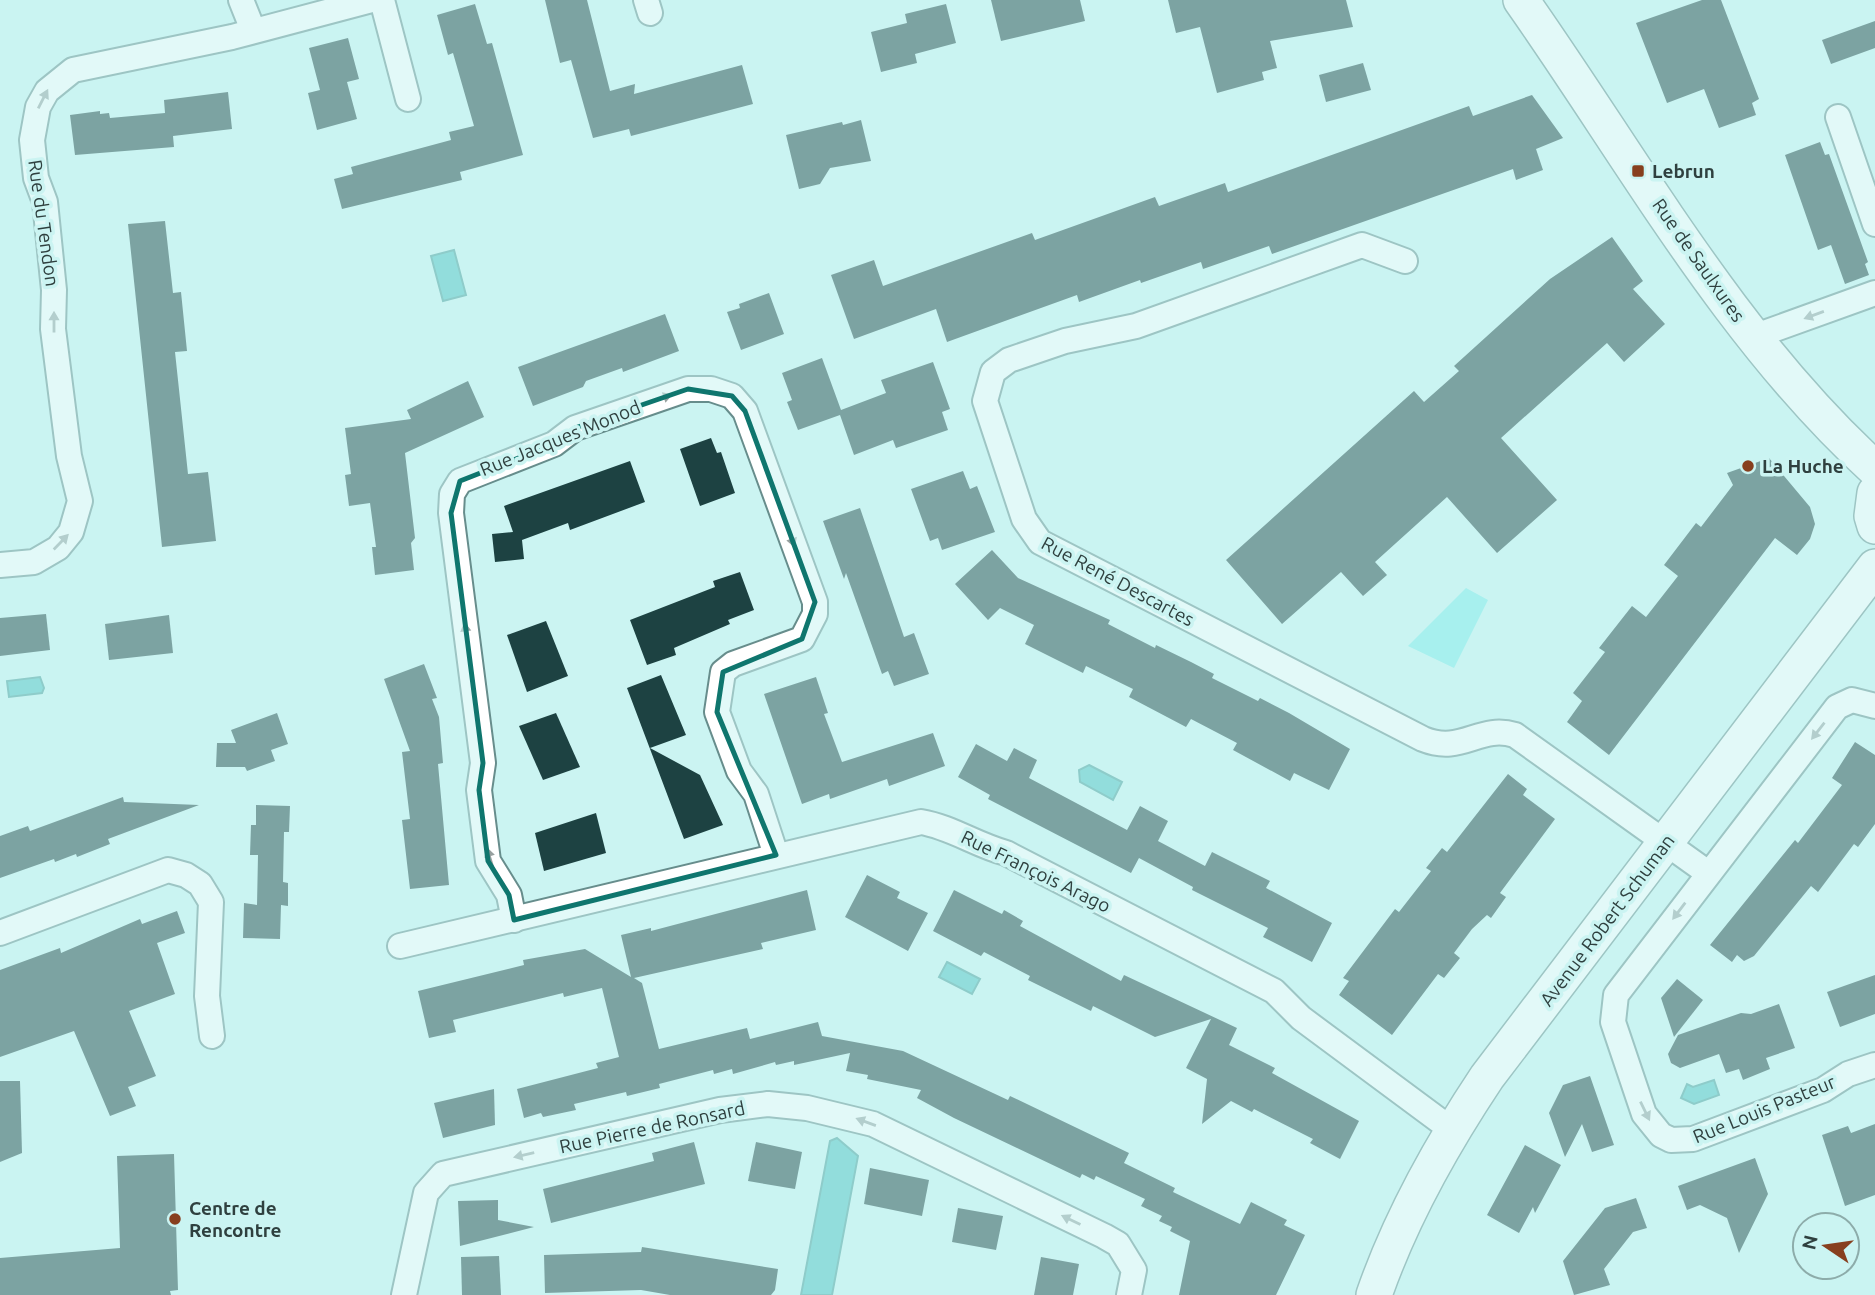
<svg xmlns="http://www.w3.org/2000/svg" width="1875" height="1295" font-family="Ubuntu,sans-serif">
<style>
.green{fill:#7deae8}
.water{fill:#4fc2c0;stroke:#459b99;stroke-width:2}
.building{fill:#1d4242}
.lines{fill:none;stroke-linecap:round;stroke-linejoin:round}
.street-casing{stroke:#678d8c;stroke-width:28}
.secondary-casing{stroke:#678d8c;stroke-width:38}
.street{stroke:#fff;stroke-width:24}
.secondary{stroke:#fff;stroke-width:35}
.oneway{fill:#97a09f}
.marked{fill:none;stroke:#0f766e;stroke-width:5;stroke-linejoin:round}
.poi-dot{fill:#873f1e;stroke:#cbf4f2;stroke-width:2.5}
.labels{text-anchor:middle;stroke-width:7;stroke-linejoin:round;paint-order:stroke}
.poi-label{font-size:19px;font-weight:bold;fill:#2f403f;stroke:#cbf4f2;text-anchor:start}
.street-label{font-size:19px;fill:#2f403f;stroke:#cbf4f2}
</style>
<rect width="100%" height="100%" fill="#cbf4f2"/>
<polygon class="green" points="1466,588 1488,600 1454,668 1408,646"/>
<g class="water">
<polygon points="454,250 466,295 443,301 431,256"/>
<polygon points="40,677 44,688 42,693 9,697 7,681"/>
<polygon points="1089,765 1122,782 1113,800 1080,782 1079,770"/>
<polygon points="947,962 980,979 972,994 939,977"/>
<polygon points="1714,1080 1719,1095 1694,1104 1681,1098 1687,1084 1693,1087"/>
<polygon points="837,1138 858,1156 832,1295 801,1295 830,1141"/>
</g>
<g class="building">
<polygon points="545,0 587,0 610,91 635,84 634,94 742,65 753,104 631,136 629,129 593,138 571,60 560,63"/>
<polygon points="991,0 1080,0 1085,21 1001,41"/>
<polygon points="1168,0 1346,0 1353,27 1270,41 1277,68 1262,72 1264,80 1217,93 1200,27 1176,33"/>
<polygon points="1702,0 1721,0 1759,99 1752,103 1756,115 1719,128 1704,89 1667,103 1636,23"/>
<polygon points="475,4 487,44 492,43 523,155 460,172 462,180 342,209 334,179 353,174 351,167 451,140 449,132 474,126 453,53 448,55 437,15"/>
<polygon points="946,4 956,43 915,54 917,63 881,72 871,32 907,23 905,14"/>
<polygon points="1875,21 1875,48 1831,64 1822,40"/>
<polygon points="348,38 359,79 347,82 357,119 317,130 308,93 320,90 309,48"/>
<polygon points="1363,63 1371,90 1326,102 1319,75"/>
<polygon points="228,92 232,129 173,136 174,147 75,155 70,115 100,111 100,114 109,113 110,118 165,113 164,100"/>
<polygon points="1532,95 1563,138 1536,149 1543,170 1516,180 1513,169 1272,254 1269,246 1203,269 1201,262 1141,283 1140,280 1079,302 1077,295 947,342 936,309 854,339 831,275 874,260 883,286 1032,233 1035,240 1155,197 1159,206 1225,183 1228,192 1469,106 1473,116"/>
<polygon points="861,120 871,161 830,168 820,184 799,189 786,135 842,122 843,125"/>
<polygon points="1820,142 1825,155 1829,154 1868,262 1865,264 1869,275 1845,284 1831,245 1818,250 1785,155"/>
<polygon points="165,221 173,293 181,292 187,351 175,352 188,474 208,472 216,541 162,547 128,224"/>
<polygon points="1612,237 1643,281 1633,289 1665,324 1624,362 1607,343 1501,438 1557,500 1497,553 1447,497 1375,562 1387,575 1363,596 1341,572 1282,624 1226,560 1414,391 1424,402 1459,371 1454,366 1550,279"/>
<polygon points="769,293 784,334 741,350 727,312 740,308 739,304"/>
<polygon points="665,314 679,351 623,372 622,368 586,381 583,387 533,406 518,367"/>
<polygon points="822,358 841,410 886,393 881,380 933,362 950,409 942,412 948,430 896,448 893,440 854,455 840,415 798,430 787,402 792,400 782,373"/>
<polygon points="468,381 484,417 405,453 415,538 411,543 414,570 375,575 372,547 376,547 370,503 349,506 345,475 351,474 345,428 411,419 407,410"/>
<polygon points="711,438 717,453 721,452 735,493 700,506 680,449"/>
<polygon points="1769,458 1810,507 1815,524 1810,539 1797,555 1775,538 1609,755 1567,722 1582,701 1573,693 1605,652 1599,648 1632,606 1646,617 1678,576 1664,565 1696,523 1701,527 1733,485 1727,473"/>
<polygon points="630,461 645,502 570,530 568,523 522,540 524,559 495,562 492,534 513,532 504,506"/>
<polygon points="963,471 970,489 977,486 995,532 942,550 938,538 930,541 911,489"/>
<polygon points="860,508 904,637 914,633 929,674 894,686 888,671 882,674 846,573 844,579 823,521"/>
<polygon points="992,550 1018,578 1110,620 1108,624 1155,648 1156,645 1191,662 1214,674 1212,678 1258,701 1260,698 1289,713 1350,749 1329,790 1294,773 1290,781 1233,750 1237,743 1191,719 1186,727 1129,697 1133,689 1086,666 1083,673 1025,644 1034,625 1000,608 988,620 955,584"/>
<polygon points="740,572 754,610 728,620 730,624 674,648 676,655 647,665 630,620 715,587 713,581"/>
<polygon points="46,614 50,650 0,656 0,618"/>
<polygon points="169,615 173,653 109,660 105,624"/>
<polygon points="546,621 568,676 527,692 507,635"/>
<polygon points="424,664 437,698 432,699 439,717 443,763 438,764 449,885 410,889 402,820 410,819 402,752 410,751 384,679"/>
<polygon points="661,675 686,735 650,748 700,775 723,825 684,839 627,688"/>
<polygon points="816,677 828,713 824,714 842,762 933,733 945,766 889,786 887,779 830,799 829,794 802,804 764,694"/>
<polygon points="277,713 288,744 271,750 275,761 247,771 245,767 216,767 217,743 236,743 231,730"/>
<polygon points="556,713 580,767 543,780 519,726"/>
<polygon points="1855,742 1875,755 1875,824 1858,847 1854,844 1818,892 1811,886 1754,956 1744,961 1737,955 1732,962 1710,945 1795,840 1798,843 1842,785 1832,778"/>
<polygon points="976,744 1007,761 1014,748 1037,760 1029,778 1127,830 1140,806 1168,821 1158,841 1205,866 1212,852 1270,881 1266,888 1332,923 1312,962 1263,937 1268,928 1192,890 1193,887 1139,858 1131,873 988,799 990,795 958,777"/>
<polygon points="1508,774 1527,789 1523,795 1555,819 1500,893 1506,897 1491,918 1487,915 1472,929 1454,953 1460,958 1444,978 1438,974 1392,1035 1339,995 1349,981 1343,978 1395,909 1399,912 1431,871 1426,868 1442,848 1447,852"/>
<polygon points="123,797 124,802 199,805 108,839 110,844 77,857 76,854 55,862 54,859 0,878 0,836 28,826 30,831"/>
<polygon points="256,805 290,806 289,832 284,832 283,882 288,883 288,906 281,905 280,939 243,938 244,903 257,905 258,855 250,855 251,825 256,825"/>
<polygon points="596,813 606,853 544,871 535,833"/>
<polygon points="867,875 900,892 897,898 928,913 908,951 845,917"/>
<polygon points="807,890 816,930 761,943 763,949 634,978 642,983 659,1049 747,1028 750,1039 818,1022 822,1036 903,1051 1008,1100 1010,1096 1129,1153 1124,1163 1175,1188 1173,1192 1240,1224 1251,1202 1287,1220 1284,1225 1305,1235 1276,1295 1179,1295 1190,1241 1170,1231 1172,1227 1159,1221 1162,1216 1141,1206 1145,1199 1096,1176 1094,1180 1082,1174 1080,1178 954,1118 917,1098 921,1090 867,1079 868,1075 846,1071 850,1053 794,1065 794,1061 776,1065 775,1062 733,1074 732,1069 714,1074 713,1070 659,1084 660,1088 627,1096 626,1092 574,1104 576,1110 543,1117 541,1113 524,1118 517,1089 598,1068 596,1063 619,1057 602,988 564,997 563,993 453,1020 456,1032 429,1038 418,991 524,965 523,960 585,949 631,977 621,935 651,928 651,931"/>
<polygon points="954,890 1002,914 1004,910 1023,921 1020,926 1121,981 1124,975 1237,1028 1229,1045 1275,1068 1272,1073 1359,1121 1340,1159 1310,1143 1313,1139 1254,1109 1252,1112 1231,1101 1202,1124 1207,1079 1186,1068 1211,1019 1155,1037 1093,1006 1091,1011 1028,980 1030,976 984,952 981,956 933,931"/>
<polygon points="177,911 185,933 157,943 175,994 129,1011 156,1076 128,1087 136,1106 110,1116 74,1031 0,1057 0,970 60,948 61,953 140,919 142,924"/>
<polygon points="1875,975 1875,1014 1840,1027 1827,992"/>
<polygon points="1677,979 1703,1000 1674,1037 1661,998"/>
<polygon points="1779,1004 1795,1048 1766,1058 1770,1069 1743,1080 1739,1069 1726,1073 1719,1054 1680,1068 1671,1063 1668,1054 1678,1035 1741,1013 1751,1014"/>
<polygon points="1590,1076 1614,1145 1592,1152 1582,1124 1565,1157 1549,1113 1563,1085"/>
<polygon points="0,1081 20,1081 22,1153 0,1162"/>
<polygon points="494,1089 495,1125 443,1138 434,1103"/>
<polygon points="1875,1124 1875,1195 1845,1206 1822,1135 1848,1126 1851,1133"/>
<polygon points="694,1142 705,1184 551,1223 543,1189 654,1161 652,1153"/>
<polygon points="756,1142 802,1152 795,1189 748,1181"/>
<polygon points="1525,1145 1561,1165 1535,1213 1533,1207 1519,1233 1487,1215"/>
<polygon points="174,1154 178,1290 170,1291 171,1295 0,1295 0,1258 120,1248 117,1156"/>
<polygon points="1755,1158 1768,1194 1739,1253 1727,1218 1700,1205 1687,1210 1678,1186"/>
<polygon points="870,1168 929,1180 922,1216 864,1204"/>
<polygon points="1636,1198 1647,1228 1633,1232 1604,1269 1610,1285 1574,1295 1563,1261 1605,1208"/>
<polygon points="498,1200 498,1220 534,1227 460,1246 458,1201"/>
<polygon points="958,1208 1003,1216 996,1250 952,1242"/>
<polygon points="642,1247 778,1269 775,1290 771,1295 670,1295 641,1290 545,1293 544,1255 641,1252"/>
<polygon points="499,1256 501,1295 462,1295 461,1257"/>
<polygon points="1041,1257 1079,1264 1073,1295 1034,1295"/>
</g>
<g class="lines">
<defs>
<g id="street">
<polyline points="241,0 253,30"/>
<polyline points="382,0 408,99"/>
<polyline points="646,0 650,13"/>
<polyline points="1838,117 1875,224"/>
<path d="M1405,261L1362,245L1136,326L1065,341L1009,360L993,372L985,401L1024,519L1040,542L1423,739C1462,755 1479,724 1515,735L1708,873"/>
<polyline points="1753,337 1875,293"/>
<polyline points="0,565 34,562 58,548 71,532 80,501 69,456 53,329 54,290 45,202 36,178 32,140 38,107 47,91 73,70 232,37 372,0"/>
<polyline points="1875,706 1852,700 1837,707 1616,995 1613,1022 1644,1114 1661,1135 1671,1140 1693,1139 1823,1090 1848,1074 1875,1065"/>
<polyline points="514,920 509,895 488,861 479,790 483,763 451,513 452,494 460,481 554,444 575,428 688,389 711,389 732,396 745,411 815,602 815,614 802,639 733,664 723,672 717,712 739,771 756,794 776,855"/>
<polyline points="0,933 168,870 186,875 200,884 211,902 207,996 212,1036"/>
<path d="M400,946L921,822C951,827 976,845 1006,853L1274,991L1301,1018L1452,1130"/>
<polyline points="404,1295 426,1193 443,1174 720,1110 768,1104 807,1108 873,1124 1104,1236 1118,1244 1134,1270 1129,1295"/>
</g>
<g id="secondary">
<path d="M1521,0C1633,159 1730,337 1875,469"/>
<polyline points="1875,493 1872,516 1875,526"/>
<path d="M1374,1295C1401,1217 1441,1146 1487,1077L1875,567"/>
</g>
</defs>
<use href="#street" class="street-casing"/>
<use href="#secondary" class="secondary-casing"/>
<use href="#street" class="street"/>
<use href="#secondary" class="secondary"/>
</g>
<defs><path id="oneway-solid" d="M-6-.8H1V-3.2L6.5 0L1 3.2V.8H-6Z" transform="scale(1.75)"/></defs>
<g class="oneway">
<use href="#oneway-solid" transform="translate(43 99) rotate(-63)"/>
<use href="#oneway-solid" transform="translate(1814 315) rotate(160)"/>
<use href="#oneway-solid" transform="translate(54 322) rotate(-90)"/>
<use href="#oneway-solid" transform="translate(662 398) rotate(-19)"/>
<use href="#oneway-solid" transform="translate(791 537) rotate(70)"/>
<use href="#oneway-solid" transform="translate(61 542) rotate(-46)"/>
<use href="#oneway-solid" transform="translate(466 633) rotate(-98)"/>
<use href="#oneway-solid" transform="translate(1818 731) rotate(128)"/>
<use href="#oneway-solid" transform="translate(490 858) rotate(-107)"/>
<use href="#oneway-solid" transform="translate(1679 911) rotate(127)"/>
<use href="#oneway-solid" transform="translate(1645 1111) rotate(64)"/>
<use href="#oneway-solid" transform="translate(866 1122) rotate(-160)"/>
<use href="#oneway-solid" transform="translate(524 1155) rotate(167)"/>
<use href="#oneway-solid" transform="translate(1071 1220) rotate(-154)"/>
</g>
<path d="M0 0H1875V1295H0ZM688,389L732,396L745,411L815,602L802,639L723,672L717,712L776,855L514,920L509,895L488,861L479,790L483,763L451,513L460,481L554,444L575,428Z" fill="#cbf4f2" fill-opacity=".55" fill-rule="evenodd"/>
<path class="marked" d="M688,389L732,396L745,411L815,602L802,639L723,672L717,712L776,855L514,920L509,895L488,861L479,790L483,763L451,513L460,481L554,444L575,428Z"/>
<g class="poi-dot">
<rect x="1631" y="164" width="14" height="14" rx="3.5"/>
<circle cx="1748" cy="466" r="7"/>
<circle cx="175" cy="1219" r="7"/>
</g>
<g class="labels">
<g class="poi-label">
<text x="1652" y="178">Lebrun</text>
<text x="1762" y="473">La Huche</text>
<text x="189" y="1215">Centre de<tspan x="189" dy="22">Rencontre</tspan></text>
</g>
<g class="street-label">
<text transform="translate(44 223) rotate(82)" y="7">Rue du Tendon</text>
<text transform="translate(1699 260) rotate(55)" y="7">Rue de Saulxures</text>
<text transform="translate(560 438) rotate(-22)" y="7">Rue Jacques Monod</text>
<text transform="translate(1118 581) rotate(28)" y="7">Rue René Descartes</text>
<text transform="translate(1036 871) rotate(26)" y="7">Rue François Arago</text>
<text transform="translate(1607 920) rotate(-53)" y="7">Avenue Robert Schuman</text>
<text transform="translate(1764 1109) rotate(-22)" y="7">Rue Louis Pasteur</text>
<text transform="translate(652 1127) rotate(-12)" y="7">Rue Pierre de Ronsard</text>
</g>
</g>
<g transform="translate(1826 1246) rotate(283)"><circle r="33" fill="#cbf4f2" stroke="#8dacaa" stroke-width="2"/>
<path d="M0-5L12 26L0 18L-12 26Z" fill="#873f1e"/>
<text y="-10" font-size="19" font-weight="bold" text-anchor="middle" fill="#2f403f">N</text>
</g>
</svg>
